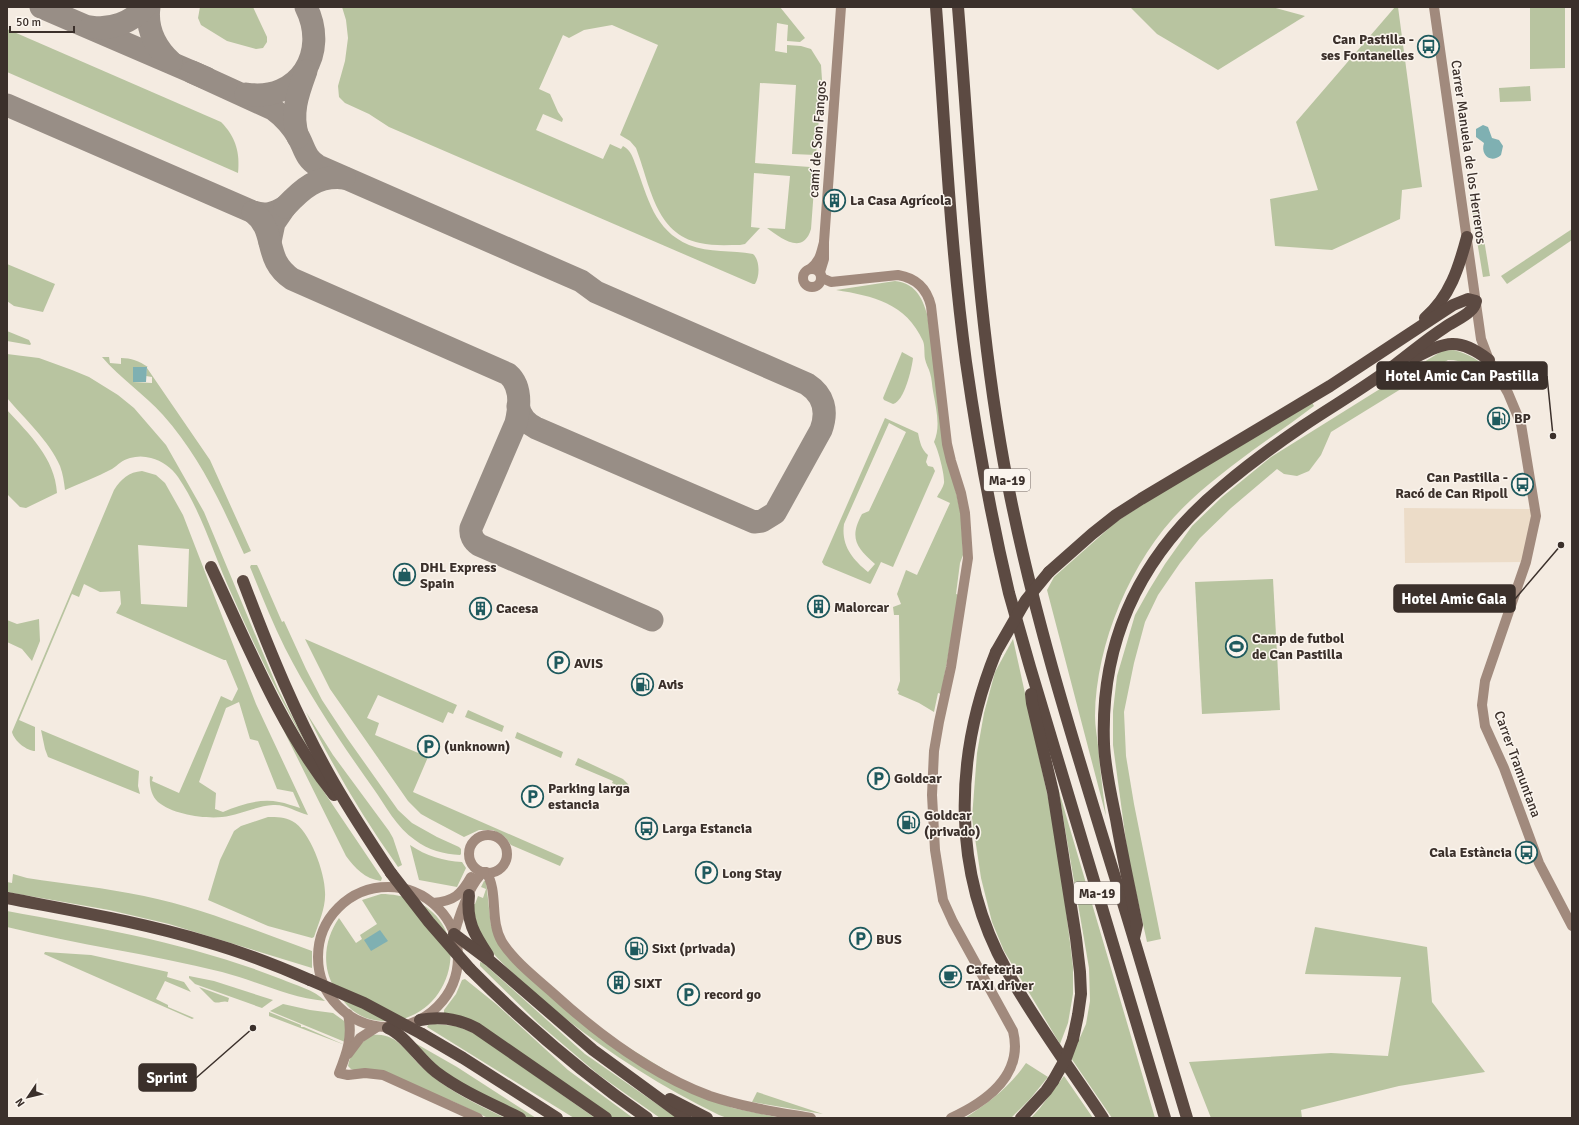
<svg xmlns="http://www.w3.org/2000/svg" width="1579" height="1125" font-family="Signika,sans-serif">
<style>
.green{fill:#b8c4a0;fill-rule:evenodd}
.plaza{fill:#ecdcc8}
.water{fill:#7fb0b2}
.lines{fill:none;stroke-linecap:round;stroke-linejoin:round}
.taxiway{stroke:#988e86;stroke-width:23}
.secondary{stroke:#a18a7d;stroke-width:10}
.highway{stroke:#5c4a42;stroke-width:12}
.highway-bridge{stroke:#5c4a42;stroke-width:12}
.labels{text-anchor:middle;stroke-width:3;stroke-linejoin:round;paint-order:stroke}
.shield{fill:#fbf5ee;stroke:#756b66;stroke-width:1}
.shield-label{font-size:13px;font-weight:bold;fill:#3b302b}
.poi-label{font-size:14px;font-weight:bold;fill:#3b302b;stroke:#fbf5ee;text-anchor:start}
.street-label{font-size:14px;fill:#3b302b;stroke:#fbf5ee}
.leader{fill:none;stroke:#3b302b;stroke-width:1.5}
.callout-dot{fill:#3b302b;stroke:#fbf5ee;stroke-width:1.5}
.callout{fill:#3b302b;stroke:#3b302b;stroke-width:1.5}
.callout-label{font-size:15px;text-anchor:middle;font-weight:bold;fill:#fff}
</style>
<rect width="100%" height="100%" fill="#f4ebe1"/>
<g class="green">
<polygon points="200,7 253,7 267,37 267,42 263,48 256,49 227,41 201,25 198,18"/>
<path d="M342,7H780L805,38L800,42L787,41L788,25L777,23L775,51L787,53V45L801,46L811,49L821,65L822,80L816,155L792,154L796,85L760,83L755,163L810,167L813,169L815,175L811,229C803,256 781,238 767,228L785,229L790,176L754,173L751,227L760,228L745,244L740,245C727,245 712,246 700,243C655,234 650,184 636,148L630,141L620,135L658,45L612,25L584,30L569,38L563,35L539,89L550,94L558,112L563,119L562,122L543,114L536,130L603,159L610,144L621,149L623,146C631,150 633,158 636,166C648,198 654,230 689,245C709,253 732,250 753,254C760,260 760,276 755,284H753L389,127L369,114L345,103L339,97L338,86L345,61L348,38L346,20Z"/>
<polygon points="1130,7 1272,7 1305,16 1218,70 1157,34"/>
<polygon points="1395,7 1398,7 1422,187 1402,190 1400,219 1332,250 1275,246 1270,199 1318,190 1296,122"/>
<polygon points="1530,7 1565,7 1565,68 1530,69"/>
<path d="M7,29L221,122C236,137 240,153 238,173L7,72Z"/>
<polygon points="1530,86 1531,101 1500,102 1499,88"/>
<polygon points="1477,197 1490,276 1483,277 1470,198"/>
<polygon points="1572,229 1572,240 1507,284 1501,276"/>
<polygon points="7,264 55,284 43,312 14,306 7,301"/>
<path d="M895,281C914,283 922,296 927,314L955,488L961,515L963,555L960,563L956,594L959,595L941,694L938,693L934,712L919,703L898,694L899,692L897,690L900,681L899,615H894L893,607L901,604L897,594L906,570L917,575L950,503L937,497C939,493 943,488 944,483C945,475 938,449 934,442C941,427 936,408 933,391C932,386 932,379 930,373C929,369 926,364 925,359C924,353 925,346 923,341C906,303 873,296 836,290Z"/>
<polygon points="7,331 29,340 31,344 30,345 7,341"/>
<path d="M1453,350C1469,354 1481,360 1491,374L1486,378C1474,367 1464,360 1448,360L1331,432L1321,455L1309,471L1297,476L1284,474L1277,469L1231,508L1200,538L1180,563L1158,595L1145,622L1134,663L1124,712L1126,756L1134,804L1161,939L1147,942L1128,856L1113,745V711L1117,676L1135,615L1149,590L1165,564L1192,526L1222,497L1271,457L1375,392L1442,351Z"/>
<path d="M902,352L913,358C912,368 904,402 893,404L884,400L883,398Z"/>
<path d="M7,354L39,358L72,370L89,377L118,395L134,408L166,445L204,512L278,689L312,755C282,703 256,650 232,595C214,556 202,512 178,477C171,467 162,461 151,458C144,456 137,456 130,458C122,460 118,465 112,469C97,477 80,483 65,490C64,482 63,474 60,466C50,442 24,418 7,398Z"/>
<path d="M102,357H109L110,363L121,364V358C131,358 139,361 148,367H133V382L152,383V377L146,376L147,368L210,460L251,551L244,554C222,505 199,455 163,415C144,394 120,378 102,357Z"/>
<path d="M1312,402L1314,406C1273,437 1229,465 1191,500C1134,552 1096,640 1095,716C1095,726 1097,736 1098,746C1100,769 1103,793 1106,816L1047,590L1054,577L1116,522L1165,490Z"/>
<path d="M7,410C29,434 55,458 57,493L26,508L20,507L7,494Z"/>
<path d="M885,418L918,433C920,442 921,449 928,455L926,462L928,466L933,467L935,471L893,567L881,562L871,583L870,584L824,565L822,562ZM889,423L906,432L869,511L862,514C849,538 856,547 875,564L868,572C852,559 841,545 844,524Z"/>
<path d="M142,471L156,475L165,483L183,515L256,704L308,815C296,812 286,804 273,805C256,806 240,815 222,817C204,819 172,814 158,802C151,796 149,784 150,776L153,777L152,781L179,793L221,696L232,701L238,689L226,660H224L116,613L121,604L120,591L100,592L84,584L79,597L72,594L19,720L35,727V751C27,751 14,741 12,732L114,490C121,479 129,472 142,471ZM138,545L189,549L187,607L141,604ZM239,702L250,739L258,741L277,789L293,792L300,808C293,806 286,803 279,802C260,798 240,805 223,812L215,809L216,793L199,782L226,708Z"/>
<path d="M251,565H257L259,569L282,622L284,621L306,669L322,700L347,738L398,810L412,823L437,837L459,847L461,849V854L460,855C444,854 428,850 415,840C397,828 385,805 373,788C341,743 310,697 285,648C272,622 261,594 250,567Z"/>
<polygon points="1273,579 1280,710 1202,714 1195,582"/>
<polygon points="39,619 40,641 32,661 22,649 7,642 7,620 17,624"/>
<polygon points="305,639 457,705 453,714 448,712 443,723 378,695 367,718 379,723 375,735 428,757 413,792 564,858 560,866 511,845 505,837 493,830 479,830 464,837 430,819 421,814 408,801 330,689"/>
<polygon points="1013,639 1056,834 1065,902 1073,967 1073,994 1068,1023 1060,1044 1004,951 992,922 981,878 972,818 977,753 984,713 995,672"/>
<polygon points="468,710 504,726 502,732 465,717"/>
<path d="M306,712L333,755L389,831L393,838L402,865L398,867L396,864C362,816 332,765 306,712Z"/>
<path d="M278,719L316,780L382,878L381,881C365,879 355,868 346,856Z"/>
<polygon points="41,730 139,771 138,786 140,794 48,757 45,749"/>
<polygon points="517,732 563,752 561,758 515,738"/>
<polygon points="578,758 623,779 628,784 630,791 612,783 613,781 575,765"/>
<polygon points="1058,788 1155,1118 1112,1118 1071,1058 1086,1024 1090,1001 1089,968"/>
<path d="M268,817C277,817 285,817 292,821C310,830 325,873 325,892C326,907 319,922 314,937L312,938L268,926L208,900L220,860L234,831L241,826Z"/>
<path d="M410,845C426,856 444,861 462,862L466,868L457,887L419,880Z"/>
<path d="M13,874L27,878C66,884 106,888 144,896C202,908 256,931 312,951V968L169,924L109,910L7,892V882L12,883Z"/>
<path d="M484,881H486L491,926L564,1008L719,1103L733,1108L781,1118H727L719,1115C650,1081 586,1039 528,987C511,971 491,955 480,934C475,926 475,913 473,904H475L478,896L483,898L486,889L481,887Z"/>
<path d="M381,894C393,894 402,896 413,900C479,927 451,1024 383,1021C358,1020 346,1007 334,987C321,965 325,938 339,918L356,943L362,939L360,935L377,924L362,900Z"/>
<path d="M7,911C100,928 193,944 281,979C295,985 315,990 325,1001C289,998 257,981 222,972C151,954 78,945 7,927Z"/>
<polygon points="1315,927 1427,947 1432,1002 1485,1072 1399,1086 1301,1110 1302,1118 1211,1118 1189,1062 1331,1053 1388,1056 1401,977 1305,974"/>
<polygon points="45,952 91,955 168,972 167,977 184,982 191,992 165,981 156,999 168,1005 168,1007 194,1018 192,1019 44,954"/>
<polygon points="480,962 483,963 585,1054 677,1118 660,1118 599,1075 539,1024 480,966"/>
<polygon points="189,976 214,981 273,1000 262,1008 195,984 189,978"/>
<polygon points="465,979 496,1004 568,1070 633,1118 613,1118 532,1061 444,1013 444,1010 456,994 462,980"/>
<path d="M199,987L229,998L228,1002C223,1000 219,1004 214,1002Z"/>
<polygon points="283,1004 310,1010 333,1013 347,1023 345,1042 270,1011"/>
<polygon points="269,1012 301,1025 301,1027 304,1027 345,1045 269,1016"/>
<polygon points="435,1024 456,1026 476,1034 595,1118 574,1118 427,1027 428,1025"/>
<path d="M373,1035C398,1032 407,1054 424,1069C446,1090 477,1104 505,1118H488L452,1101L351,1069L348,1066C350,1052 362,1041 373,1035Z"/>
<polygon points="415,1043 457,1067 536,1118 527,1118 476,1092 444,1073"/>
<path d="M1026,1063L1048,1077L1030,1099L1011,1118H965C988,1103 1010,1087 1026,1063Z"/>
<polygon points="1064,1076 1093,1118 1031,1118 1040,1108"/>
<polygon points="757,1092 823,1114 752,1102"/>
</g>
<polygon class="plaza" points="1404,508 1535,509 1526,562 1405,563"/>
<g class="water">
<path d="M1483,125L1488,127L1492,138L1499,140L1503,146L1501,155C1491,164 1480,155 1484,143L1476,137V129Z"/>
<polygon points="133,367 147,367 146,382 133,382"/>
<polygon points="380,930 388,941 371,951 364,940"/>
</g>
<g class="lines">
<g class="taxiway">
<polyline points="41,7 206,78"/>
<path d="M149,7C146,29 155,47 171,62"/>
<path d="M91,27C111,30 131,23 145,7"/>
<path d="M192,72L273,109C284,117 292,126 299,138C305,150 306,159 318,166L581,281L596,292L807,384C824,395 828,411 821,430L775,513L762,521L754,522L536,428C526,423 521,417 518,406"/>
<path d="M246,94C299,102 329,53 306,7"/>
<path d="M7,105L253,212C265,216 274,214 285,207L274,223L270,242"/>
<path d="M298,137C290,114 298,93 306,71"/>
<path d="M285,207C302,189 317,175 344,178"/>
<path d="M253,212C278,231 262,259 292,279L508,374C522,386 520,406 516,423L471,528C470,535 473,541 479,545L652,620"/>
</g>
<g class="secondary">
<polyline points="1434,7 1481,339 1489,360 1508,393 1521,424 1536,516 1526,562 1485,681 1482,705 1485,726 1504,768 1539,863 1572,926"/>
<path d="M824,242V259L820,272L822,278L831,282L898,275C916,278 927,289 931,306L947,444L951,461L961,493L965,513L968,558L951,667L939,722L934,751L932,795L935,850L943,900L953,922L1013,1031C1024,1075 986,1102 951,1118"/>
<circle cx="812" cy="278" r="9"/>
<path d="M810,269C820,262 821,253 824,242L841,7"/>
<circle cx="488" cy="854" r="19"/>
<path d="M486,872C499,892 489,920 502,942C515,962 536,978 554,994C598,1034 653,1075 710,1096C743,1107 777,1112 811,1118"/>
<circle cx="388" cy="957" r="70"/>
<path d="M433,903C454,901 461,895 471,877"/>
<path d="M454,934C459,917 470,882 484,872"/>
<path d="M348,1014C353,1036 347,1053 339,1073L348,1075L365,1073L383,1075L478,1118"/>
<polyline points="348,1054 360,1038 377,1027"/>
</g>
<g class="highway">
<path d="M936,7C945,125 950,244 966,362C977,439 991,517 1009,593C1016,618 1023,642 1030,667L1165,1118"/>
<path d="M958,7C971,167 977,327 1008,485C1034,618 1075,747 1115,877C1140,957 1163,1038 1187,1118"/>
<path d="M1425,318C1450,297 1459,267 1467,237"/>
<path d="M1414,358C1447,341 1458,337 1489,360"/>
<path d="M211,567C248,645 280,727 334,795"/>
<path d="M1049,572L1092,534L1116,515L1141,499L1330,386L1453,305L1468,299L1476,301C1475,305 1474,308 1470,311C1463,318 1452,322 1444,328C1427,339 1412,352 1396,364C1366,387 1334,405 1303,426C1275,445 1248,465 1223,486C1142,553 1100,639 1104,744C1105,769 1111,795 1116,819C1122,854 1130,890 1137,925L1134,938"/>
<path d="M243,581C269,650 297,719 334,783C352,814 371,843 391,873"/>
<path d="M996,652C954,756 951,871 1007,971C1035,1022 1071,1069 1103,1118"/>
<polyline points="1031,694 1032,703 1053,792 1076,938 1080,972 1081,994 1078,1015 1073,1039"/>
<path d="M469,895C466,921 474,934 488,955"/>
<path d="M7,898C74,911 141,922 207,942C242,952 276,965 310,980"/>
<polyline points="454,934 490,961 593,1050 686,1118"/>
<path d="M470,969C525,1024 583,1074 647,1118"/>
<path d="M420,1020C440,1016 457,1018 476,1028L606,1118"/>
<path d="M388,1028C406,1036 419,1059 436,1072C461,1091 492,1104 520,1118"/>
<polyline points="422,1034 463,1058 557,1118"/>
<polyline points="670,1099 707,1118"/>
<polyline points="1021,1118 1046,1091 1053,1081"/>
</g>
<g class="highway-bridge">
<polyline points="996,652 1026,600 1049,572"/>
<polyline points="391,873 429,922 470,969"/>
<polyline points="310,980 364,1003 422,1034"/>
<polyline points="1053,1081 1066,1058 1073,1039"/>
</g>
</g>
<defs>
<symbol id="bus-ring" viewBox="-11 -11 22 22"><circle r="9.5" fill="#fbf5ee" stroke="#1f5a5e" stroke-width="1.5"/><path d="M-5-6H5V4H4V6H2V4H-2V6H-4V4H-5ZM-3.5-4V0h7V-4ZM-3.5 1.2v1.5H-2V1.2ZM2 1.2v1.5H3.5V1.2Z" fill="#1f5a5e"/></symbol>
<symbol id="building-ring" viewBox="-11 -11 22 22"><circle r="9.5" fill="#fbf5ee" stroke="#1f5a5e" stroke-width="1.5"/><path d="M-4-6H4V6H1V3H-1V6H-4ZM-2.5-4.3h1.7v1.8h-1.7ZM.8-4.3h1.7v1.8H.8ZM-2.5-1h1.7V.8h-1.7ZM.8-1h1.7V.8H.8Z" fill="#1f5a5e"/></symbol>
<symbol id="fuel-ring" viewBox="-11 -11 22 22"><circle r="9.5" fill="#fbf5ee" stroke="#1f5a5e" stroke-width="1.5"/><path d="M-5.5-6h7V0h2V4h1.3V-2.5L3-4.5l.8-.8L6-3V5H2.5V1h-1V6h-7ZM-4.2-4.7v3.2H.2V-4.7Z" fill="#1f5a5e"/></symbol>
<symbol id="shop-ring" viewBox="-11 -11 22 22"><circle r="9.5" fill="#fbf5ee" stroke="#1f5a5e" stroke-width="1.5"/><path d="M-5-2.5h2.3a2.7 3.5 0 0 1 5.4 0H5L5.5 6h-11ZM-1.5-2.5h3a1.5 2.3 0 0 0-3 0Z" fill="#1f5a5e"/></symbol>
<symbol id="stadium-ring" viewBox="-11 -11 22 22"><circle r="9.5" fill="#fbf5ee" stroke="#1f5a5e" stroke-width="1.5"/><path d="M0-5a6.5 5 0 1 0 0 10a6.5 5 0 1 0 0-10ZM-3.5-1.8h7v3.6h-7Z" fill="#1f5a5e"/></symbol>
<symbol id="parking-ring" viewBox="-11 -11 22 22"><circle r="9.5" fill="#fbf5ee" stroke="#1f5a5e" stroke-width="1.5"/><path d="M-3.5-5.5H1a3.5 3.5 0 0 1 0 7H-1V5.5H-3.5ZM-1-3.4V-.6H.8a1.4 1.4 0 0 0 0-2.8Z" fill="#1f5a5e"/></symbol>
<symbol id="cafe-ring" viewBox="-11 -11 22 22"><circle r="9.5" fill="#fbf5ee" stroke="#1f5a5e" stroke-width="1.5"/><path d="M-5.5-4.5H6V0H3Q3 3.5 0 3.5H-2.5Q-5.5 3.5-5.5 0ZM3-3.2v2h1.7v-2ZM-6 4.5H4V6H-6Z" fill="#1f5a5e"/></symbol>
</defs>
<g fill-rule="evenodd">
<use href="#bus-ring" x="1416" y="34" width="25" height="25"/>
<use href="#building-ring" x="822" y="188" width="25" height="25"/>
<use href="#fuel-ring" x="1486" y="406" width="25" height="25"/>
<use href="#bus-ring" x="1510" y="472" width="25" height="25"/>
<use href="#shop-ring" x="392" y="562" width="25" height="25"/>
<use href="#building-ring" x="806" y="594" width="25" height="25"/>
<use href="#building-ring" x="468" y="596" width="25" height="25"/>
<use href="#stadium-ring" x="1224" y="634" width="25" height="25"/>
<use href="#parking-ring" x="546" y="650" width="25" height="25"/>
<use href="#fuel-ring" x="630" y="672" width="25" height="25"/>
<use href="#parking-ring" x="416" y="734" width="25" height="25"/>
<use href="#parking-ring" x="866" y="766" width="25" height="25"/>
<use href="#parking-ring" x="520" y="784" width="25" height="25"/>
<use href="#fuel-ring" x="896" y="810" width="25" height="25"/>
<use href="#bus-ring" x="634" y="816" width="25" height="25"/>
<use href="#bus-ring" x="1514" y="840" width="25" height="25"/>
<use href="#parking-ring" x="694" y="860" width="25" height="25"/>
<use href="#parking-ring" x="848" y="926" width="25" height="25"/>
<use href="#fuel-ring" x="624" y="936" width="25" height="25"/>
<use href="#cafe-ring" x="938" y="964" width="25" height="25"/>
<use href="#building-ring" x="606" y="970" width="25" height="25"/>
<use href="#parking-ring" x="676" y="982" width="25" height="25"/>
</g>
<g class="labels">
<g class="shield">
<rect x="984" y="469" width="46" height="22" rx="3"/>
<rect x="1074" y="882" width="46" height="22" rx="3"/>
</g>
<g class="shield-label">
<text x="1007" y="485">Ma-19</text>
<text x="1097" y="898">Ma-19</text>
</g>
<g class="poi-label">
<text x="1414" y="44" text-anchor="end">Can Pastilla -<tspan x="1414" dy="16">ses Fontanelles</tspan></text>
<text x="850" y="205">La Casa Agrícola</text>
<text x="1514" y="423">BP</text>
<text x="1508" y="482" text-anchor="end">Can Pastilla -<tspan x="1508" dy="16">Racó de Can Ripoll</tspan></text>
<text x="420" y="572">DHL Express<tspan x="420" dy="16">Spain</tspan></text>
<text x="834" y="612">Malorcar</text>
<text x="496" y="613">Cacesa</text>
<text x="1252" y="643">Camp de futbol<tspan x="1252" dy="16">de Can Pastilla</tspan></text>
<text x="574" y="668">AVIS</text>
<text x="658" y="689">Avis</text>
<text x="444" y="751">(unknown)</text>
<text x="894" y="783">Goldcar</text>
<text x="548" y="793">Parking larga<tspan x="548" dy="16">estancia</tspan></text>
<text x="924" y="820">Goldcar<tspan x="924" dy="16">(privado)</tspan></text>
<text x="662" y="833">Larga Estancia</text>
<text x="1512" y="857" text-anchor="end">Cala Estància</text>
<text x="722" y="878">Long Stay</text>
<text x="876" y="944">BUS</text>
<text x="652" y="953">Sixt (privada)</text>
<text x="966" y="974">Cafeteria<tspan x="966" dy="16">TAXI driver</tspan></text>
<text x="634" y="988">SIXT</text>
<text x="704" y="999">record go</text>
</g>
<g class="street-label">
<text transform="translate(817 139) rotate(-86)" y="5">camí de Son Fangos</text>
<text transform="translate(1469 152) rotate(82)" y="5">Carrer Manuela de los Herreros</text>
<text transform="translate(1518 764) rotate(70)" y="5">Carrer Tramuntana</text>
</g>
</g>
<path class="leader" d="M1553 436L1547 376M1561 545L1515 599M253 1028L196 1078"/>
<g class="callout-dot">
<circle cx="1553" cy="436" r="4"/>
<circle cx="1561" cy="545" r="4"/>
<circle cx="253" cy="1028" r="4"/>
</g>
<g class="callout">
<rect x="1377" y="362" width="170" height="27" rx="4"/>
<rect x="1394" y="585" width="121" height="27" rx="4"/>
<rect x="139" y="1064" width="57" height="27" rx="4"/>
</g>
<g class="callout-label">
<text x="1462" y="381">Hotel Amic Can Pastilla</text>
<text x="1454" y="604">Hotel Amic Gala</text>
<text x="167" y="1083">Sprint</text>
</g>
<rect width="1579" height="1125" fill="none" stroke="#3b302b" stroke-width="16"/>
<g transform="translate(28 1097) rotate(235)" stroke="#fbf5ee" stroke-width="3" paint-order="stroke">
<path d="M0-3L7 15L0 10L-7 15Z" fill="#3b302b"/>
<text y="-6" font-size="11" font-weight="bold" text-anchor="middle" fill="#3b302b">N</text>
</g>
<path d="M10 26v6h64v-6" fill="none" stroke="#3b302b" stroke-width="2"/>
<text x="16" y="26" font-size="12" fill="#3b302b" stroke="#fbf5ee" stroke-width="3" paint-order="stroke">50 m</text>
</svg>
